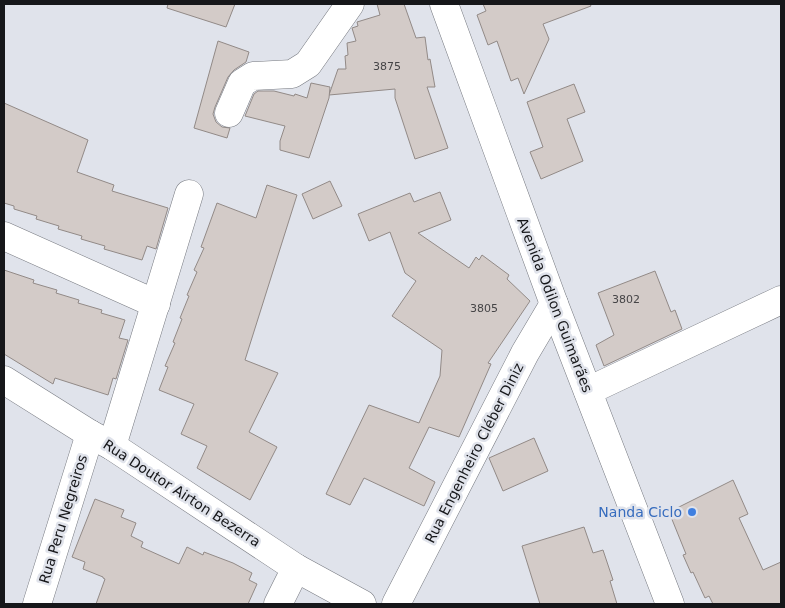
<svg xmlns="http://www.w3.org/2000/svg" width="785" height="608" font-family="'DejaVu Sans',sans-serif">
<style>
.building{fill:#d3cbc8;stroke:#928a87}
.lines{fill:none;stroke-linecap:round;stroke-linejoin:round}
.minor-casing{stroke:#777a81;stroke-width:29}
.minor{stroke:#fff;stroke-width:28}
.shop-dot{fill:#3f7fe0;stroke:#e0e3eb;stroke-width:2}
.labels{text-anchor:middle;stroke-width:5;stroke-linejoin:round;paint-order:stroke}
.number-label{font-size:11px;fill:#454446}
.street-label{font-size:14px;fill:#16171a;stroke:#e0e3eb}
.shop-label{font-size:14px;fill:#366cbe;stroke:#e0e3eb;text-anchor:end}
</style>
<rect width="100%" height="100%" fill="#e0e3eb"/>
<g class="building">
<polygon points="168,4 235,4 226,27 167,8"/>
<polygon points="377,4 404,4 416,38 425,37 428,60 430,59 435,87 427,87 448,148 415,159 395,98 395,89 329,95 338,69 346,69 345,56 348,55 347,43 356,41 352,28 358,26 357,22 380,15"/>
<polygon points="483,4 590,4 591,6 543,24 549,39 524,94 518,78 511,81 497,41 488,45 477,15 486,11"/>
<polygon points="218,41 249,52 246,62 234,70 228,77 215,107 213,114 216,122 222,127 230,128 227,138 194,128"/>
<polygon points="311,83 330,87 329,98 309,158 280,150 280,141 285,126 245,116 254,94 258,91 274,91 294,96 295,94 307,98"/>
<polygon points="574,84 585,112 567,119 583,161 541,179 530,152 543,147 527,102"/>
<polygon points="4,103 88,140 77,172 114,185 112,191 168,208 156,249 147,246 142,260 104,249 105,246 81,239 82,236 58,229 59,226 36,219 37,216 14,209 14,206 4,203"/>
<polygon points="330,181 342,206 313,219 302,194"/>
<polygon points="267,185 297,195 245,360 278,373 249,432 277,447 250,500 197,468 207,446 181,434 194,404 159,390 168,367 165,366 175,343 173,342 182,319 180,318 189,296 187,295 197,272 194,270 204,248 201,247 217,203 256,218"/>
<polygon points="440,192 451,220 418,233 469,268 476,257 479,260 482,255 509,275 507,279 530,301 488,363 491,364 459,437 429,427 409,468 435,482 424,506 364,478 350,505 326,494 369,405 419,423 440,376 442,350 392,316 416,281 405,273 390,232 369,241 358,214 410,193 414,202"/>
<polygon points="4,270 34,280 33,283 57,290 56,293 79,300 78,303 102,310 101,313 125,320 119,338 128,340 116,379 113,378 108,395 55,378 53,384 4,354"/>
<polygon points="655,271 671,312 675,310 682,329 604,366 596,345 614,335 598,293"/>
<polygon points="534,438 548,471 503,491 489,458"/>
<polygon points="733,480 748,514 739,518 763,570 781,562 781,604 713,604 709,596 705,598 693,572 691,573 683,555 686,554 669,512"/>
<polygon points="95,499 124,510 121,517 136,523 131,536 143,542 141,547 179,564 187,547 203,555 204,552 233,563 252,573 249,580 257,584 248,604 96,604 105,579 103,578 103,577 83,569 85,562 72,557"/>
<polygon points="584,527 593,553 603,550 613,580 610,581 617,604 540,604 522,546"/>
</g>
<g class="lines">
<defs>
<g id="minor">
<polyline points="444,4 554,304 670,604"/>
<polyline points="229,113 242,83 253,76 292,74 308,64 350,4"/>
<polyline points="4,236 156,304"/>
<polyline points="4,380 90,434 112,446 296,568 362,604"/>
<polyline points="588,391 781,300"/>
<polyline points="112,446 189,194"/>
<polyline points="37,604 90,434"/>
<polyline points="278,604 296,568"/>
<polyline points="396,604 525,353 554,304"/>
</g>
</defs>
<use href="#minor" class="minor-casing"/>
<use href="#minor" class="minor"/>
</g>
<circle class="shop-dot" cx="692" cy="512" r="5"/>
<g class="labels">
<g class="number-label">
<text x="387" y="70">3875</text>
<text x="626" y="303">3802</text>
<text x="484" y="312">3805</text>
</g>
<g class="street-label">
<text transform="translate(555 305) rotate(69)" y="5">Avenida Odilon Guimarães</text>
<text transform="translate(474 453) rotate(-63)" y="5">Rua Engenheiro Cléber Diniz</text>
<text transform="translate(182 493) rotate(33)" y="5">Rua Doutor Airton Bezerra</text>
<text transform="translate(63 519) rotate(-73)" y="5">Rua Peru Negreiros</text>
</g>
<g class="shop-label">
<text x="682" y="517">Nanda Ciclo</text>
</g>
</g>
<rect width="785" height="608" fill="none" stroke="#16171a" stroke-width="10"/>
</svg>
